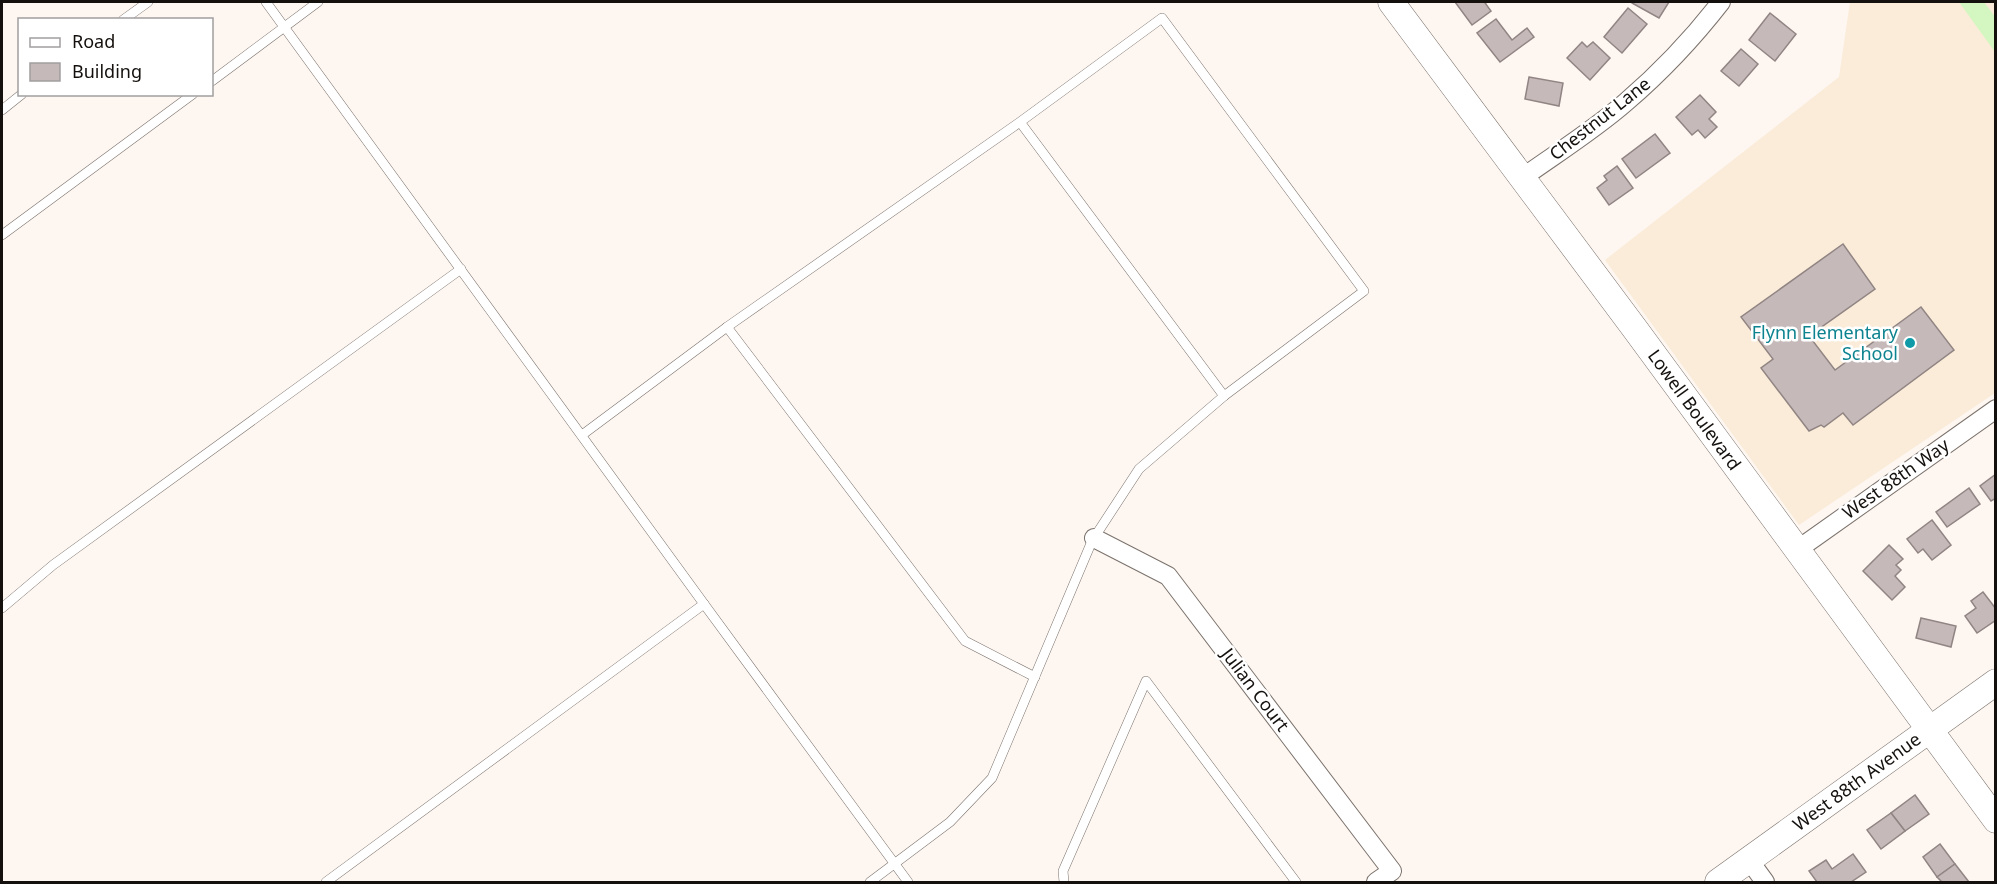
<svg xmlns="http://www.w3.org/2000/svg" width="1997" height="884" font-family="'Noto Sans',sans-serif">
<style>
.education{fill:#faecd8}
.green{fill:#d4f6c0}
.building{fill:#c6b9b9;stroke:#918584;stroke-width:1.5}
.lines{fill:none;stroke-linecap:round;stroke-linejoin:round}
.lane-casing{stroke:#7b726c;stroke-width:10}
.street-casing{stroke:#7b726c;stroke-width:20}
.secondary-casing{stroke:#7b726c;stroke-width:27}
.lane{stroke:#fff;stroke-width:9}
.street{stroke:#fff;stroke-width:18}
.secondary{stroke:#fff;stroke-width:26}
.culture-dot{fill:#0f9aa8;stroke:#fff;stroke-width:2}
.labels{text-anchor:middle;stroke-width:5;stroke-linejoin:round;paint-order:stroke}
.street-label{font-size:18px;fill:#14100e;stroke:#fff}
.culture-label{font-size:18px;fill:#0d838f;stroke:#fff;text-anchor:end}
</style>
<rect width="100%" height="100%" fill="#fef6f1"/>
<polygon class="education" points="1850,2 1995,2 1995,393 1799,525 1605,260 1839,77"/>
<polygon class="green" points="1959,2 1984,2 1995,17 1995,52"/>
<g class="building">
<polygon points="1455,2 1488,2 1485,3 1491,11 1472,25"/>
<polygon points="1632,2 1669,2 1659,18 1632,3"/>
<polygon points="1628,8 1647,24 1622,53 1604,37"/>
<polygon points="1770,13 1796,34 1775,61 1749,40"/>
<polygon points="1496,19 1512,40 1527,28 1534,37 1500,62 1477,33"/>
<polygon points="1582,42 1587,47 1593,42 1610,58 1590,80 1567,58"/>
<polygon points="1741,49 1758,64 1739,86 1721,71"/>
<polygon points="1529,77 1563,83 1559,106 1525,99"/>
<polygon points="1700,95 1716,112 1709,119 1717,127 1705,138 1698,130 1692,135 1676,117"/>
<polygon points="1655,134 1670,153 1636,178 1622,159"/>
<polygon points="1617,166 1633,188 1609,205 1597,188 1607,180 1604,176"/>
<polygon points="1843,244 1875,289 1809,336 1835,370 1921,307 1954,350 1853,425 1843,413 1824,427 1821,425 1809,431 1761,368 1773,359 1741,317"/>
<polygon points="1996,474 1996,498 1991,501 1980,486"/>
<polygon points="1969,488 1980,504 1947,527 1936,512"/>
<polygon points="1932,520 1951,545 1932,560 1923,549 1918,553 1907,539"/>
<polygon points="1889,545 1903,559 1896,565 1901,570 1895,576 1905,587 1892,600 1863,571"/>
<polygon points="1983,592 1996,609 1996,620 1977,633 1965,616 1976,608 1971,601"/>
<polygon points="1921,618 1956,626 1951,647 1916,638"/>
<polygon points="1915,795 1929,814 1905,831 1891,813"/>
<polygon points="1891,813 1905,831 1881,849 1867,830"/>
<polygon points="1940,844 1955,864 1937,877 1923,857"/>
<polygon points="1853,854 1866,872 1851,882 1817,882 1809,871 1826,860 1832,869"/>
<polygon points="1955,864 1969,882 1942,882 1937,877"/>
</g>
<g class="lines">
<defs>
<g id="lane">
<polyline points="266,2 704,604 326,882"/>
<polyline points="123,20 148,2"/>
<polyline points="212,81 318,2"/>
<polyline points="2,110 22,94"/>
<polyline points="2,235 193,94"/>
<polyline points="727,327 965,641 1035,677"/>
<polyline points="582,435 727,327 1020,122 1162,18 1364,291 1224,396 1020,122"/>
<polyline points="704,604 908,882"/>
<polyline points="2,608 53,565 461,269"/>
<polyline points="870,882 950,822 992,778 1092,541 1139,469 1224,396"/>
<polyline points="1064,882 1063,871 1146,681 1296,882"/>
</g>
<g id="street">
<path d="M1522,178C1557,153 1594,130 1626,102C1661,72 1693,38 1721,2"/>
<polyline points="1094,538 1168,576 1392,871 1376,882"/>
<polyline points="1797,550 1996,409"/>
<polyline points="1749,860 1765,882"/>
</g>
<g id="secondary">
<polyline points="1391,2 1635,329 1996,820"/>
<polyline points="1718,882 1996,682"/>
</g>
</defs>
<use href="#lane" class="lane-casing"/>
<use href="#street" class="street-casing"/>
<use href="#secondary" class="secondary-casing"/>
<use href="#lane" class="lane"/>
<use href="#street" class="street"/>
<use href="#secondary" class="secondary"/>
</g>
<circle class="culture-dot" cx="1910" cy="343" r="6"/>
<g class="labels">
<g class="street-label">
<text transform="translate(1600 119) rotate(-38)" y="6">Chestnut Lane</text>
<text transform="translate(1694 410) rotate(54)" y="6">Lowell Boulevard</text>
<text transform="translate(1896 479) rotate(-35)" y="6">West 88th Way</text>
<text transform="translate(1255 690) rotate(53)" y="6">Julian Court</text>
<text transform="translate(1857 782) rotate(-36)" y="6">West 88th Avenue</text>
</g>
<g class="culture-label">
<text x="1898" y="339">Flynn Elementary<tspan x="1898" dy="21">School</tspan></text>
</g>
</g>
<rect width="1997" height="884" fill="none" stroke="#14100e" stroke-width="6"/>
<rect x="18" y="18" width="195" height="78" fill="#ffffff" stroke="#a19f9f" stroke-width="1.5"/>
<rect x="30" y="38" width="30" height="9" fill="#ffffff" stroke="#a19f9f" stroke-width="1.5"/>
<text x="72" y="48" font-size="18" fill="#14100e">Road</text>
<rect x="30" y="63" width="30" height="18" fill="#c6b9b9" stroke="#a19f9f" stroke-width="1.5"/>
<text x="72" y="78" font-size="18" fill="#14100e">Building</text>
</svg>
